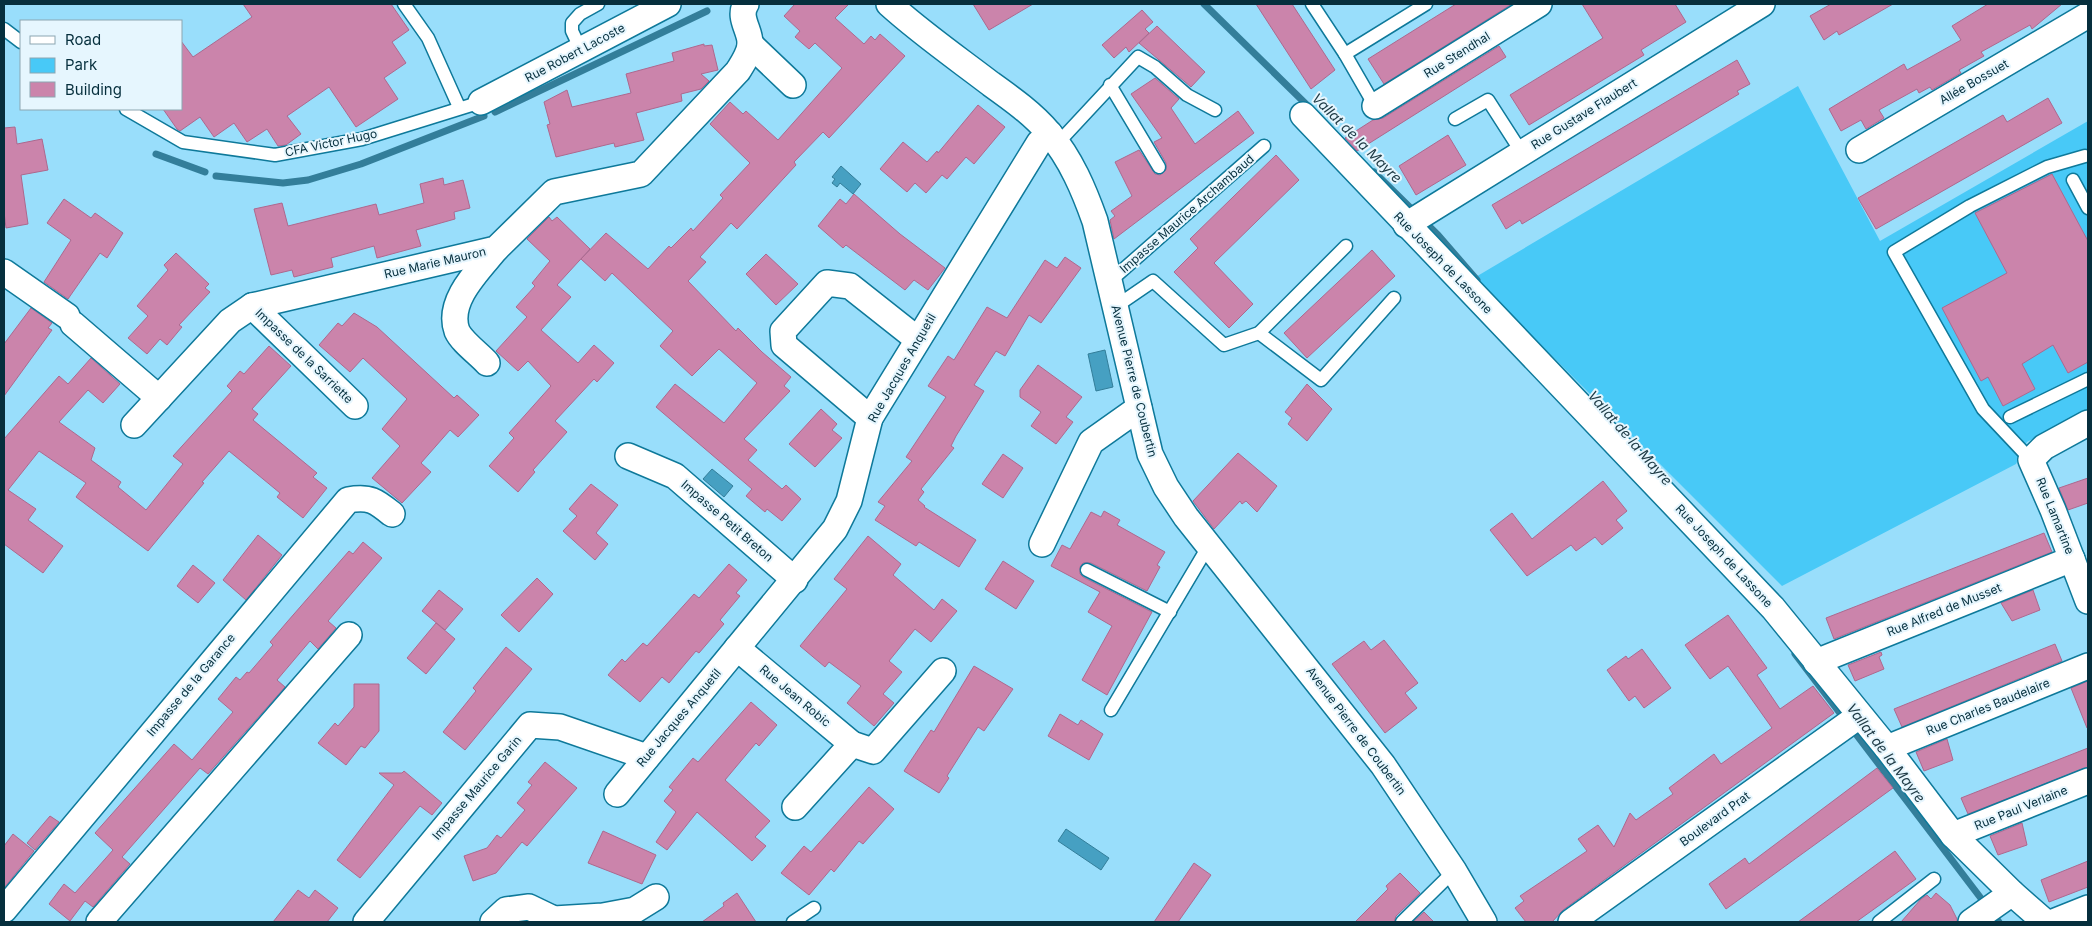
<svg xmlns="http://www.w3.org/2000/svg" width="2092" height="926" font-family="Inter,sans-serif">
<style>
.green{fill:#48c9f7}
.water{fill:#46a0c2;stroke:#337e9a}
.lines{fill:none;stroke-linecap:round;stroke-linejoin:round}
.stream{stroke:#337e9a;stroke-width:7}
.building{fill:#cb84ab;stroke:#ad688e}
.lane-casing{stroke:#0e799a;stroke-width:15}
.street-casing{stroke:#0e799a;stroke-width:28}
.lane{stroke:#fff;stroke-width:12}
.street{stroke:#fff;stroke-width:25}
.labels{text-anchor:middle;stroke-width:4;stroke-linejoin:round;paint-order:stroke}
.street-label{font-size:12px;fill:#062f3d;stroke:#e6f6fe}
.water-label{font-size:14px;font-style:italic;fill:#203c47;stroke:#e6f6fe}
</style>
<rect width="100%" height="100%" fill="#99defb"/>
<polygon class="green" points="1798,86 1880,241 2088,121 2088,409 2027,442 2016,464 1782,586 1474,278"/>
<g class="water">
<polygon points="841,166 861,184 853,194 840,183 837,187 832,183 835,179 832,177"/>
<polygon points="1105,350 1113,387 1096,391 1088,354"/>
<polygon points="712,469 733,486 724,497 703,479"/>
<polygon points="1066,829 1109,858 1101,870 1058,841"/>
</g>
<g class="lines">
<g class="stream">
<polyline points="1204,4 1310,108"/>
<polyline points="495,112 707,11"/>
<polyline points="156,154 205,172"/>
<polyline points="1374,172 1438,235 1477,280"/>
<polyline points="216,176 283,183 308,180 361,164 484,116"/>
<polyline points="1795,654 1999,922"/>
</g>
</g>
<g class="building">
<polygon points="243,4 391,4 409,30 392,42 406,63 384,78 398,99 356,127 329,87 287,116 301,134 286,145 278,146 267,129 247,142 234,123 214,137 200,117 180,131 177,129 163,109 181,109 181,41 193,57 252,17"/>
<polygon points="795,4 849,4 835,18 864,44 871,36 875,40 880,34 905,56 829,138 823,132 794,162 796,165 737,229 731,223 700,257 706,262 688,281 736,331 738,328 762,352 791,377 784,386 790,391 744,439 757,450 748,460 782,489 786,485 801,499 782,521 767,509 765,512 746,496 752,489 656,407 675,384 724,423 757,383 719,349 692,376 660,346 673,331 612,273 605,281 581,259 606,233 648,269 669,246 671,248 691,228 693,231 723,198 720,195 750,163 710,124 730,102 743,114 746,111 778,140 842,68 815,43 809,49 795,37 800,31 784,16"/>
<polygon points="973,4 1033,4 989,30"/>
<polygon points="1256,4 1292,4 1335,70 1311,89"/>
<polygon points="1456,4 1512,4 1384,84 1368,59"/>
<polygon points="1582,4 1675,4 1686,22 1641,50 1644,55 1529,125 1510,95 1603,38"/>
<polygon points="1831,4 1893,4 1839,35 1837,31 1824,40 1810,16"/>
<polygon points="1988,4 2062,4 2032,29 2030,25 1981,52 1984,56 1959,70 1961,73 1932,90 1930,87 1919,93 1917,89 1879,110 1884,118 1866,129 1861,120 1841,131 1829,109 1904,64 1907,70 1961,40 1952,26"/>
<polygon points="1142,10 1153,22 1145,29 1149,33 1129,52 1126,47 1114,58 1102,45"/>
<polygon points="1157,26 1205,72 1191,87 1139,43"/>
<polygon points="704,44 704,46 712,45 718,70 701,74 709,81 701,89 681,94 682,101 636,113 644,140 615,147 614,143 556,157 547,125 550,124 544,102 567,90 572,107 631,93 626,74 674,61 672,53"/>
<polygon points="1499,46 1506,57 1357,151 1345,138 1373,120 1383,118"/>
<polygon points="1737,60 1750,84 1737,91 1739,94 1522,224 1520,220 1506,229 1492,205"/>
<polygon points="1155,78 1179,99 1171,108 1195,144 1238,111 1254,133 1114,239 1110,220 1115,216 1111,211 1132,196 1115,162 1139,150 1155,174 1160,175 1166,170 1166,163 1154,142 1162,138 1131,94"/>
<polygon points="2048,98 2062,123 1876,229 1858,198 2003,115 2007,122"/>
<polygon points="978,105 1005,127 974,164 966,157 947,179 942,175 926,193 915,183 907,192 880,169 903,142 927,162 937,151 938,153"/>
<polygon points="15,127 17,144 42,139 48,170 21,175 28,224 6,228 4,212 4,128"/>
<polygon points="1448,135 1466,165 1416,195 1399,166"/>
<polygon points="1276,155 1299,180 1214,263 1253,304 1229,328 1174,272 1198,248 1190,239"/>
<polygon points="2052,174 2088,241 2088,362 2068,373 2053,345 2022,364 2035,389 2003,406 1988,377 1981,381 1942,308 2007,273 1975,213"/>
<polygon points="443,178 444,185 463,180 470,208 454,212 455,219 416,230 421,246 377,258 374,246 331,258 333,267 294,277 292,270 271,275 254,209 282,203 288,226 376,204 379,215 424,203 420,184"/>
<polygon points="854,194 900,234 945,268 928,290 914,280 905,290 846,245 843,248 818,226 840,199 846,204"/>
<polygon points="64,199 91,218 95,213 123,233 107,258 100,253 68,299 44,282 71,240 47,223"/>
<polygon points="549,217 552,221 557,217 590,249 557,285 571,297 541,330 578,363 594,345 614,363 597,382 594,379 555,421 567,432 533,470 535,472 518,492 489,466 514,438 509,433 551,386 528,361 518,371 496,351 527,317 516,307 535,286 532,283 550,261 527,239"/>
<polygon points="1372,250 1395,276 1307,358 1284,333"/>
<polygon points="176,253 209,284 205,288 210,292 179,325 182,327 167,345 160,339 147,354 128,338 148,316 137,306 168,270 164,265"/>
<polygon points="766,254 798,284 776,305 746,274"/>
<polygon points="1065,257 1081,268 1041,323 1029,315 1005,356 996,351 974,385 984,391 956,436 951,446 954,448 921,489 924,492 918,500 925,506 924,507 976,540 959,567 919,542 916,546 875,520 885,506 878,502 912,461 906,457 946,397 928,386 948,356 954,360 987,307 1007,318 1045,260 1057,268"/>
<polygon points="31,308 52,323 48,328 52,330 4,396 4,344"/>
<polygon points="354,313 377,327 454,398 457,395 479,415 458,437 450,430 421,463 431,472 402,503 372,478 400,446 382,429 407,399 363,358 350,372 319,345 338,323 342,326"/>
<polygon points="269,346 291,366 252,409 258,414 253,420 317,473 313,477 327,488 303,518 277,497 280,493 229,451 202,482 204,483 148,551 76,497 86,483 39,451 8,490 36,509 28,520 63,546 43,573 4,544 4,439 59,376 68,384 91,358 120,384 103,403 88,390 59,422 95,448 91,460 121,482 118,487 146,510 183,464 173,456 232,391 227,386 240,371 244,374"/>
<polygon points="1038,365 1082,397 1066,417 1073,422 1056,444 1031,426 1041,412 1020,397 1020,390"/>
<polygon points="1307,384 1332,409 1307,441 1288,424 1292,418 1285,412"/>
<polygon points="821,409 837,424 832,430 842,438 815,467 789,444"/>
<polygon points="1238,453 1277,486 1257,512 1246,501 1242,504 1240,501 1214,529 1193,501"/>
<polygon points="1003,454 1023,468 1003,498 982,484"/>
<polygon points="2088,478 2088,503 2068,510 2059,488"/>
<polygon points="1603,481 1627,511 1616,520 1623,528 1602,545 1595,537 1576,551 1571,545 1527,576 1490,530 1512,513 1532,539"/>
<polygon points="591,484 618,505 596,533 608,544 595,560 563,531 577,516 569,509"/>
<polygon points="1104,511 1120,520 1117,525 1165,552 1157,565 1160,567 1147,591 1091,563 1083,563 1080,567 1080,574 1083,577 1152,612 1107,695 1082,680 1112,626 1088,612 1100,592 1051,566 1062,545 1070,549 1091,512 1101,517"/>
<polygon points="2044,533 2052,552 1834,639 1826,618"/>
<polygon points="258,535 282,555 246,600 223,580"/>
<polygon points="868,536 901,564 893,575 934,610 942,599 957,611 931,642 915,629 889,661 902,672 883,694 894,703 874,726 847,703 861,686 829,662 825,667 800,646 847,589 834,579"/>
<polygon points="363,542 382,558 328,621 336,628 318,649 310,641 277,680 285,687 208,774 200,768 122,857 130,864 93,907 85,901 70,921 49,904 64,884 75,893 113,850 95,833 174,744 192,760 233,712 218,699 236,677 240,680 247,672 249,673 273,645 270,642 287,622 349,551 353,554"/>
<polygon points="1003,561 1034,581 1016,609 985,589"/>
<polygon points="729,564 747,580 736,593 740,596 720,620 724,624 699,653 696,651 669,683 662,677 640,702 608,675 622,659 625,662 643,643 647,646 694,594 699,598"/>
<polygon points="193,565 215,583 198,603 177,586"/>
<polygon points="537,578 553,594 519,632 501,615"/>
<polygon points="439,590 463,609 445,630 422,611"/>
<polygon points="2033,590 2040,610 2012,621 2001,603"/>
<polygon points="1728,615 1767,668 1757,675 1780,709 1813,686 1834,713 1563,910 1552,922 1526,922 1515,908 1524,901 1520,896 1587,851 1578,839 1598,825 1614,847 1630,813 1636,820 1673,794 1669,788 1714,754 1721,764 1772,728 1728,666 1710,679 1685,645"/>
<polygon points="436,623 455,639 426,674 407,658"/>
<polygon points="1384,640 1418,683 1405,693 1417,708 1385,733 1332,664 1364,641 1371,650"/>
<polygon points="2055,644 2062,661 1902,727 1894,709"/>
<polygon points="506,647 532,669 465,750 443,732 476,691 473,688"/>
<polygon points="1642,649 1671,688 1644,708 1635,696 1629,701 1607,670 1626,656 1628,659"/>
<polygon points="1881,652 1882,655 1879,657 1884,669 1855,681 1848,665"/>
<polygon points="974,666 1013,689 984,731 978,727 947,776 949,778 939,793 904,771 931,730 934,732"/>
<polygon points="2088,681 2088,728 2087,728 2071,688"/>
<polygon points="354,684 379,684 379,731 365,748 361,746 346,765 318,743 335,723 338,726 354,707"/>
<polygon points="751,702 777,725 759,746 756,743 725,780 770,821 755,837 766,846 752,861 697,812 667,850 656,842 676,812 664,801 673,790 669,787 693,758 698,762"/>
<polygon points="1060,714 1078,725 1081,720 1103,734 1089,760 1048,736"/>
<polygon points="1947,739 1953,760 1924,771 1916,752"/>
<polygon points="2088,748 2088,767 1968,814 1961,798"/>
<polygon points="545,762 577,788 527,846 522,842 496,873 473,881 464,856 487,848 497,835 501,838 525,810 517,803 532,785 528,782"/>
<polygon points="1877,768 1893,788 1726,909 1709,884 1745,858 1749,864"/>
<polygon points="404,771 442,803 432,815 420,806 360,878 337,860 394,785 379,773 402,773"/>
<polygon points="869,787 894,809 863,844 859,841 834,872 831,869 809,895 781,873 804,846 811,852"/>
<polygon points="50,816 59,822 35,850 27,843"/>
<polygon points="2022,823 2027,845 1998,855 1990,836"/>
<polygon points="603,831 656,855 642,884 588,863"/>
<polygon points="13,834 34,851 4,888 4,846"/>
<polygon points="1895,851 1916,879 1856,922 1798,922"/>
<polygon points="2088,861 2088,887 2049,902 2041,880"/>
<polygon points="1194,863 1211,875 1178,922 1154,922"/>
<polygon points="1400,873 1420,893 1396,916 1394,922 1355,922 1388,889 1386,886"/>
<polygon points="298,890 309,898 315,890 338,908 327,922 273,922"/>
<polygon points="737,893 756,922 702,922 724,906 723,903"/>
<polygon points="1936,893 1950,905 1957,919 1957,922 1901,922 1921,899 1927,895 1931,899"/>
<polygon points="1424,912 1434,922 1413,922"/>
</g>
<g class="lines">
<defs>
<g id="lane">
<polyline points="404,4 428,38 459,107"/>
<polyline points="1312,4 1345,54"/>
<polyline points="4,29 21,42"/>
<polyline points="581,50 572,31 572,23 580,14 598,4"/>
<polyline points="1110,85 1159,167"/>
<polyline points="1375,106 1345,54 1426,4"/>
<polyline points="126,109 183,142 275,155 362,139 481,102"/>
<polyline points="1455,119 1488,100 1522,153"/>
<polyline points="1057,144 1138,57 1155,67 1187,95 1215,110"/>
<polyline points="2073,180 2088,208"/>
<polyline points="1109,282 1264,146"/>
<polyline points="1115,307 1153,281 1224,345 1259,333 1346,246"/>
<polyline points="1259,333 1321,380 1394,298"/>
<polyline points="2010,417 2088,379"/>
<polyline points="2031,460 1983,409 1894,252 1970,206 2047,167 2085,156"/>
<polyline points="1087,570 1170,612"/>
<polyline points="1111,710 1209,545"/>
<polyline points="793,922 814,908"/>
<polyline points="1402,922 1454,871"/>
<polyline points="1879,922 1934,879"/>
</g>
<g id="street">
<path d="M889,4C921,33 957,58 991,84C1012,99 1033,114 1049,133C1071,159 1084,190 1095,221L1150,454L1166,487L1186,517L1383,765L1454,871L1484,922"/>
<polyline points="750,44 793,85"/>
<polyline points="481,102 668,4"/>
<polyline points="1375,106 1539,4"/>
<polyline points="1303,115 1773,608 1887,748 1953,835 2012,893 2045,922"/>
<polyline points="1859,150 2088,15"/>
<polyline points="1406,225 1762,4"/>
<polyline points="4,272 67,316"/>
<polyline points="252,306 355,406"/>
<polyline points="73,324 159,398"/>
<path d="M487,363C479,354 462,342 457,331C446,301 479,270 496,249"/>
<polyline points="870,418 784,345 783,331 827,283 850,286 917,339"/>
<polyline points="2088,423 2044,447 2031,460 2053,510 2088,601"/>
<path d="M134,425L230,321L252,306L496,249L554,192L641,174L738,71C743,63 748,56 750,46C752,32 737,18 746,4"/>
<polyline points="628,456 675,476 795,580"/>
<polyline points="1042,544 1091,442 1139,408"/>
<polyline points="737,648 852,744 873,751 943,671"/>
<polyline points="1816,662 2072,559"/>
<polyline points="1887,748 2088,666"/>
<polyline points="617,794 835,529 849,501 870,418 1039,143 1050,134"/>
<polyline points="795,807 852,744"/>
<polyline points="1953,835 2088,781"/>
<path d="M4,910L348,500C370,496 376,501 392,514"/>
<polyline points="99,922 349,635"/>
<polyline points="366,922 530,725 560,727 647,757"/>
<polyline points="493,922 506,910 529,907 554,919 603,916 635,910 656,897"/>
<polyline points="1571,922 1859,716"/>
<polyline points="1971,922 2012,893"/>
<polyline points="2053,922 2088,908"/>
</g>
</defs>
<use href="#lane" class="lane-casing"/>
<use href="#street" class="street-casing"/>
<use href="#lane" class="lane"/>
<use href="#street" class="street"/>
</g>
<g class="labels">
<g class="street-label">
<text transform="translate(575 53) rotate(-28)" y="4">Rue Robert Lacoste</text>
<text transform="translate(1457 55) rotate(-32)" y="4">Rue Stendhal</text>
<text transform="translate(1974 82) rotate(-30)" y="4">Allée Bossuet</text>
<text transform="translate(1584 114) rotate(-32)" y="4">Rue Gustave Flaubert</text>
<text transform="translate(331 143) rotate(-12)" y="4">CFA Victor Hugo</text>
<text transform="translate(1187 214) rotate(-41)" y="4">Impasse Maurice Archambaud</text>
<text transform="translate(435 263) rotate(-13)" y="4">Rue Marie Mauron</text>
<text transform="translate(1443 263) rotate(46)" y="4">Rue Joseph de Lassone</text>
<text transform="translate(304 356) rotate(44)" y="4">Impasse de la Sarriette</text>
<text transform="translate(902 368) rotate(-60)" y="4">Rue Jacques Anquetil</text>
<text transform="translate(1134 381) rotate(76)" y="4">Avenue Pierre de Coubertin</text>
<text transform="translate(2055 516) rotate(68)" y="4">Rue Lamartine</text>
<text transform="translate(727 521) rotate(41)" y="4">Impasse Petit Breton</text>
<text transform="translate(1724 556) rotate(47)" y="4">Rue Joseph de Lassone</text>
<text transform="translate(1944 610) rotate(-22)" y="4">Rue Alfred de Musset</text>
<text transform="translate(191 685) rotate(-50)" y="4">Impasse de la Garance</text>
<text transform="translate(795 696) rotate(40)" y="4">Rue Jean Robic</text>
<text transform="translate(1988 707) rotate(-22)" y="4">Rue Charles Baudelaire</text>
<text transform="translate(679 718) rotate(-50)" y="4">Rue Jacques Anquetil</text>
<text transform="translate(1356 731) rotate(53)" y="4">Avenue Pierre de Coubertin</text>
<text transform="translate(477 788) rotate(-50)" y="4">Impasse Maurice Garin</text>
<text transform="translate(2021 808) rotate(-22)" y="4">Rue Paul Verlaine</text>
<text transform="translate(1715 819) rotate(-36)" y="4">Boulevard Prat</text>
</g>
<g class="water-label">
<text transform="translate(1357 138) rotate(45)" y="5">Vallat de la Mayre</text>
<text transform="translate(1630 438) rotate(49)" y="5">Vallat de la Mayre</text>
<text transform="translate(1886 753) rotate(53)" y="5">Vallat de la Mayre</text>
</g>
</g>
<rect width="2092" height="926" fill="none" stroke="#062f3d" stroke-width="10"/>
<rect x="20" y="20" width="162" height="90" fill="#e6f6fe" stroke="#8ca6b1"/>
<rect x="30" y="36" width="25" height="8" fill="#ffffff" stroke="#8ca6b1"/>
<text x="65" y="45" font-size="15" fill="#062f3d">Road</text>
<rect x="30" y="58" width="25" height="15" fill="#48c9f7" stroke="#8ca6b1"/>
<text x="65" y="70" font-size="15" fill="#062f3d">Park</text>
<rect x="30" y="82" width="25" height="15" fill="#cb84ab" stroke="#8ca6b1"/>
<text x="65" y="95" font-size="15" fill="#062f3d">Building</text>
</svg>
